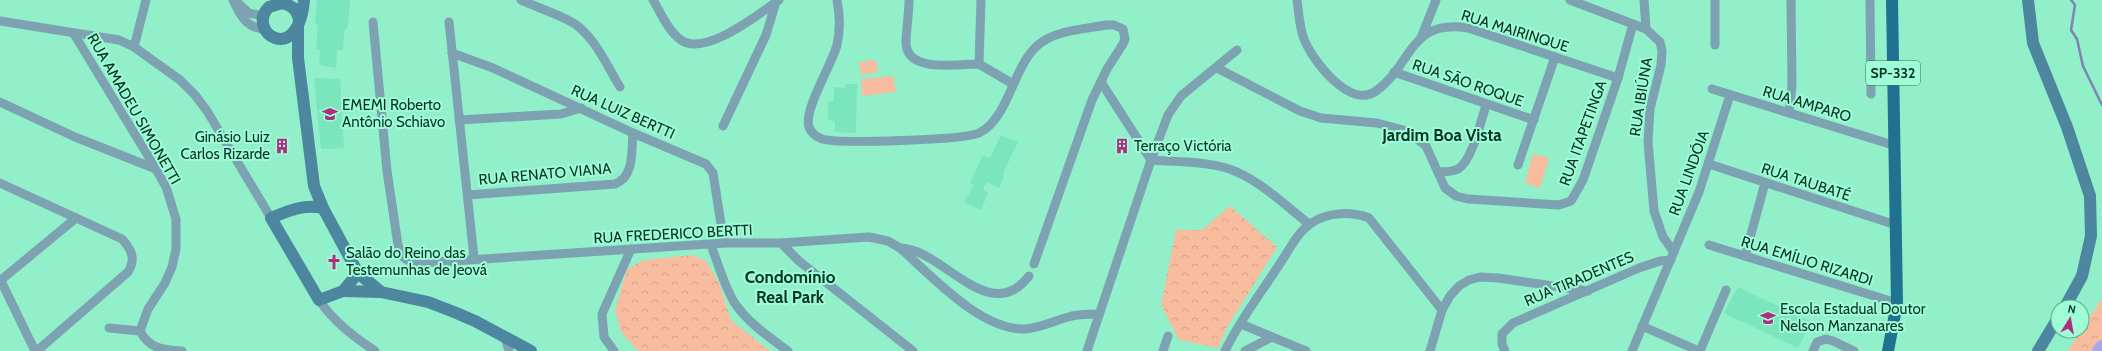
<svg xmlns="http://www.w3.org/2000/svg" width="2102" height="351" font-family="Cabin,sans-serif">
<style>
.built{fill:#7be5bd}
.green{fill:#f8bc9f}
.forest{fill:url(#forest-crowns)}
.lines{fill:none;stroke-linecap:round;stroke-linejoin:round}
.stream{stroke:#7c84b2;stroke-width:2.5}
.river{stroke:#aca7ed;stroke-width:14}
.street{stroke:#7da2b2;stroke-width:9}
.secondary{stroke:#4c869f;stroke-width:12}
.primary{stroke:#1f7290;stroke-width:12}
.labels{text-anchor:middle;stroke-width:4;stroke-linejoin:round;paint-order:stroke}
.shield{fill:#9efdd7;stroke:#37705c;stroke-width:1}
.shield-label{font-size:14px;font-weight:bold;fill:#0b3427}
.street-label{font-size:15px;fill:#0b3427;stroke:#9efdd7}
.poi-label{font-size:15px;fill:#0b3427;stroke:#9efdd7;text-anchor:start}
.quarter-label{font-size:17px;font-weight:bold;fill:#0b3427;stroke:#9efdd7}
</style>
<defs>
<pattern id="forest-crowns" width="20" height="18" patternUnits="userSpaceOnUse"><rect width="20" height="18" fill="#f8bc9f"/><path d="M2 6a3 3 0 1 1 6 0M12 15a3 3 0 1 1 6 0" fill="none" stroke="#d3a289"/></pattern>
</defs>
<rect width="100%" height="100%" fill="#91efca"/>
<g class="built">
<polygon points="317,0 350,0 348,27 344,31 343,50 337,50 336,68 319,65 320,50 316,49 318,26 315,23"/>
<polygon points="314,78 340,79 344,148 321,149"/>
<polygon points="845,84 857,84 856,133 835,132 835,121 828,120 828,101 834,101 834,87 845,88"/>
<polygon points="1001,135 1018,142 1003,173 1004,176 999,188 986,182 983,190 988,193 981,210 964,202 974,185 970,183 983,155 990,158"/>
<polygon points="1738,287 1811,322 1798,348 1724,313"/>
</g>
<g class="green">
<polygon points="876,60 878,72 861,75 859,62"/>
<polygon points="893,76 896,92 862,96 861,79"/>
<polygon points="1533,154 1549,158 1540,188 1525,183"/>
</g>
<g class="forest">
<polygon points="1230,206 1277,247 1227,327 1218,348 1179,340 1161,305 1176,230 1202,230"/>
<polygon points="693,255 706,261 719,283 731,320 770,351 638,351 621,332 615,310 627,269 644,260"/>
<polygon points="2102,298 2102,351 2068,351"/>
</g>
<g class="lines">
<polyline class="stream" points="2071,0 2075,5 2071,30 2077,39 2083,66 2102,105"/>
<polyline class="river" points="2099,351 2102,347"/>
<g class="street">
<path d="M233,0C240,15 246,28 264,29"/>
<path d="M521,0C538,8 559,14 575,24C596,39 607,66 620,87"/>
<path d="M653,0C661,13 668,31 681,40C705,57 759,14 779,0"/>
<path d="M837,0C840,15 840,31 837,45C832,64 803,111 809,127C811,133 817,137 822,139C839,144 964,140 979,133C1011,117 1013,61 1042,42C1059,30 1086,29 1106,25H1114L1123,29L1125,39L1123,44L1107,69L1092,100L1034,264"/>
<path d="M909,0C909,15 906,29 906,44C908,73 958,64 979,64"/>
<polyline points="981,0 979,64 1013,84"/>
<path d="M1297,0C1299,13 1299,26 1304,39C1312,60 1350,110 1376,91C1412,66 1409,18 1468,28L1618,78"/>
<polyline points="1570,0 1646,29 1660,42 1662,51 1661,65 1650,109 1648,142 1654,211 1663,237 1674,252"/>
<polyline points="1644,0 1646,29"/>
<polyline points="1870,0 1871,94"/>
<polyline points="237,2 249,13 263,16"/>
<polyline points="0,21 119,40 134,47 180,80 195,95 207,111 271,218"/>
<path d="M373,22L387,171L398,245L402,256L407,260L422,263L724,243H781L869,237L888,241L900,248C932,276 980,330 1025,329C1041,328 1056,320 1072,316C1081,314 1090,314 1099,314"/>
<polyline points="449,22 474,258"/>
<path d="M74,34L156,169L166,187L176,219V249L172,267L165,283L148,309L140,331C149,349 164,350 182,351"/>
<polyline points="1421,38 1436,0"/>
<polyline points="1715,45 1715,0"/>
<polyline points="134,47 146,0"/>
<polyline points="452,53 493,68 633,133 706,164 713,173 724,243"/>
<polyline points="1217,68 1300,111 1321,118 1377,123 1407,131 1426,146 1445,188 1456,196 1468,199 1559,205 1571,201 1583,180 1618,78 1633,24"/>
<polyline points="1394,72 1534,120"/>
<polyline points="1101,82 1151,160"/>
<polyline points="1712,89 1893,145"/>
<polyline points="0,102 75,137 156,169"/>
<polyline points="1789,113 1792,85 1791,0"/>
<polyline points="459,120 561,114 581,108"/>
<polyline points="723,126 766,35 776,2"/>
<path d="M1151,160C1177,162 1216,161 1239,173C1265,185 1287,207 1309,224"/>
<polyline points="1709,164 1896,225"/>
<polyline points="1518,165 1555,57"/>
<path d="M1439,172C1445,172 1452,172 1458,169C1472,161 1481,121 1486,105"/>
<path d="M0,183L122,239C132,250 136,259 128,272L37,351"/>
<path d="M468,195L615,184C635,176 631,151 633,133"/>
<polyline points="781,243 799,261 913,351"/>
<path d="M711,245C718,264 724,285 734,302C747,322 769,337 788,351"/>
<polyline points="1709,245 1897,303"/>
<path d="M900,248C942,248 989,328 1029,276"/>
<polyline points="1745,256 1765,183"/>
<polyline points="0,279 35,351"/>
<polyline points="1,280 76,218"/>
<path d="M319,300C334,322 353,336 375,351"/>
<polyline points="1241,324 1306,351"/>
<polyline points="1642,326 1699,351"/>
<polyline points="109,328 140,331"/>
<polyline points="505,337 509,351"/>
<polyline points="614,351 604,337 602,314 631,249"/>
<polyline points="1087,351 1151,160 1168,115 1181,96 1237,50"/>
<polyline points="1163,351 1168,336"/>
<path d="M1225,351C1239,321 1261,293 1279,265C1288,252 1297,233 1310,224C1327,212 1350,211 1369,218L1442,310"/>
<polyline points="1245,351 1272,337"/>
<polyline points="1430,351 1442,310 1450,296 1459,286 1469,280 1480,277 1498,278 1588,291"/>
<polyline points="1505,351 1502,344 1502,334 1513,323 1639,268 1660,261 1671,260"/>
<polyline points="1632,351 1699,192 1730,95"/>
<polyline points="1700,351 1726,290"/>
<polyline points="1813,351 1817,342 1826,339 1833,341 1854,351"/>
</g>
<g class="secondary">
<polyline points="2028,0 2033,43 2067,127 2090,196 2091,236 2082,276 2065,307"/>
<path d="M299,23C299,12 293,5 282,3L269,7C245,31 298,68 304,0"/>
<polyline points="298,27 298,58 314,186 323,208 358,273 381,292 428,302 454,312 475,321 531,351"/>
<path d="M323,208C303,204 288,211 271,218L319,300L343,291L358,273"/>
<polyline points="343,291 381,292"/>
<polyline points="2038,351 2058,318"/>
</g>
<polyline class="primary" points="1888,351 1897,303 1892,0"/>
</g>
<defs>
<symbol id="school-bare" viewBox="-9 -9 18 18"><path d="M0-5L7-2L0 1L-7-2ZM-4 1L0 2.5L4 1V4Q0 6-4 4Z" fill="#ad2e7d" stroke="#9efdd7" stroke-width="2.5" paint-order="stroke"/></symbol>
<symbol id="building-bare" viewBox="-9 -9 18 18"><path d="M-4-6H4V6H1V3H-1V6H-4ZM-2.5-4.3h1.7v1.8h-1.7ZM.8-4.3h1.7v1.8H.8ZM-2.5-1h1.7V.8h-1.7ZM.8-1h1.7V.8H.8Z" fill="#ad2e7d" stroke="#9efdd7" stroke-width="2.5" paint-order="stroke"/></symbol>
<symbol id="church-bare" viewBox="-9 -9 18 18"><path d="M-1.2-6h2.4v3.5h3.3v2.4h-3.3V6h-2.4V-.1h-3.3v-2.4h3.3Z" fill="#ad2e7d" stroke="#9efdd7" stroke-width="2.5" paint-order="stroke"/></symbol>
</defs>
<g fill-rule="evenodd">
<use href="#school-bare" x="319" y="103" width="22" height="22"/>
<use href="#building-bare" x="271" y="135" width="22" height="22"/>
<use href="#building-bare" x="1111" y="135" width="22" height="22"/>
<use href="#church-bare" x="323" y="251" width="22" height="22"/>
<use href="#school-bare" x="1757" y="307" width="22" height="22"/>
</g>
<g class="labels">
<rect class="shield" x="1866" y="61" width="54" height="24" rx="3"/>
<g class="shield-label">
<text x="1893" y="78">SP-332</text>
</g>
<g class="street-label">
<text transform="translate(1515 31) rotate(17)" y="5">RUA MAIRINQUE</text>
<text transform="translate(1468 83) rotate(19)" y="5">RUA SÃO ROQUE</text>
<text transform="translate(1641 97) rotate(-81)" y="5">RUA IBIÚNA</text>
<text transform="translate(1807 104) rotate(17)" y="5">RUA AMPARO</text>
<text transform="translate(134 109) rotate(60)" y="5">RUA AMADEU SIMONETTI</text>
<text transform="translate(623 112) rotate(24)" y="5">RUA LUIZ BERTTI</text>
<text transform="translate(1583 133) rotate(-70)" y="5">RUA ITAPETINGA</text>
<text transform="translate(1689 173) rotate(-70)" y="5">RUA LINDÓIA</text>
<text transform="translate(545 174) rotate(-5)" y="5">RUA RENATO VIANA</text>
<text transform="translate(1806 182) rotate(18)" y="5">RUA TAUBATÉ</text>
<text transform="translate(673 234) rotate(-3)" y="5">RUA FREDERICO BERTTI</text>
<text transform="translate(1807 261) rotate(17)" y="5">RUA EMÍLIO RIZARDI</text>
<text transform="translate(1579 279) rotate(-23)" y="5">RUA TIRADENTES</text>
</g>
<g class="poi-label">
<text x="342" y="110">EMEMI Roberto<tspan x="342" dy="17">Antônio Schiavo</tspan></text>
<text x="270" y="142" text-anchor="end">Ginásio Luiz<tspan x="270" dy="17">Carlos Rizarde</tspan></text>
<text x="1134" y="151">Terraço Victória</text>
<text x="346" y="258">Salão do Reino das<tspan x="346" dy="17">Testemunhas de Jeová</tspan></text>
<text x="1780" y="314">Escola Estadual Doutor<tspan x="1780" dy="17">Nelson Manzanares</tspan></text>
</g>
<g class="quarter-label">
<text x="1442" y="141">Jardim Boa Vista</text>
<text x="790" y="283">Condomínio<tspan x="790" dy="20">Real Park</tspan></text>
</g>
</g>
<g transform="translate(2070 319) rotate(11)"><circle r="19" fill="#9efdd7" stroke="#63ad91"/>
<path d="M0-3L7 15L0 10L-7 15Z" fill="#ad2e7d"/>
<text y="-6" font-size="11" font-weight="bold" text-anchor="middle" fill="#0b3427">N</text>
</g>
</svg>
